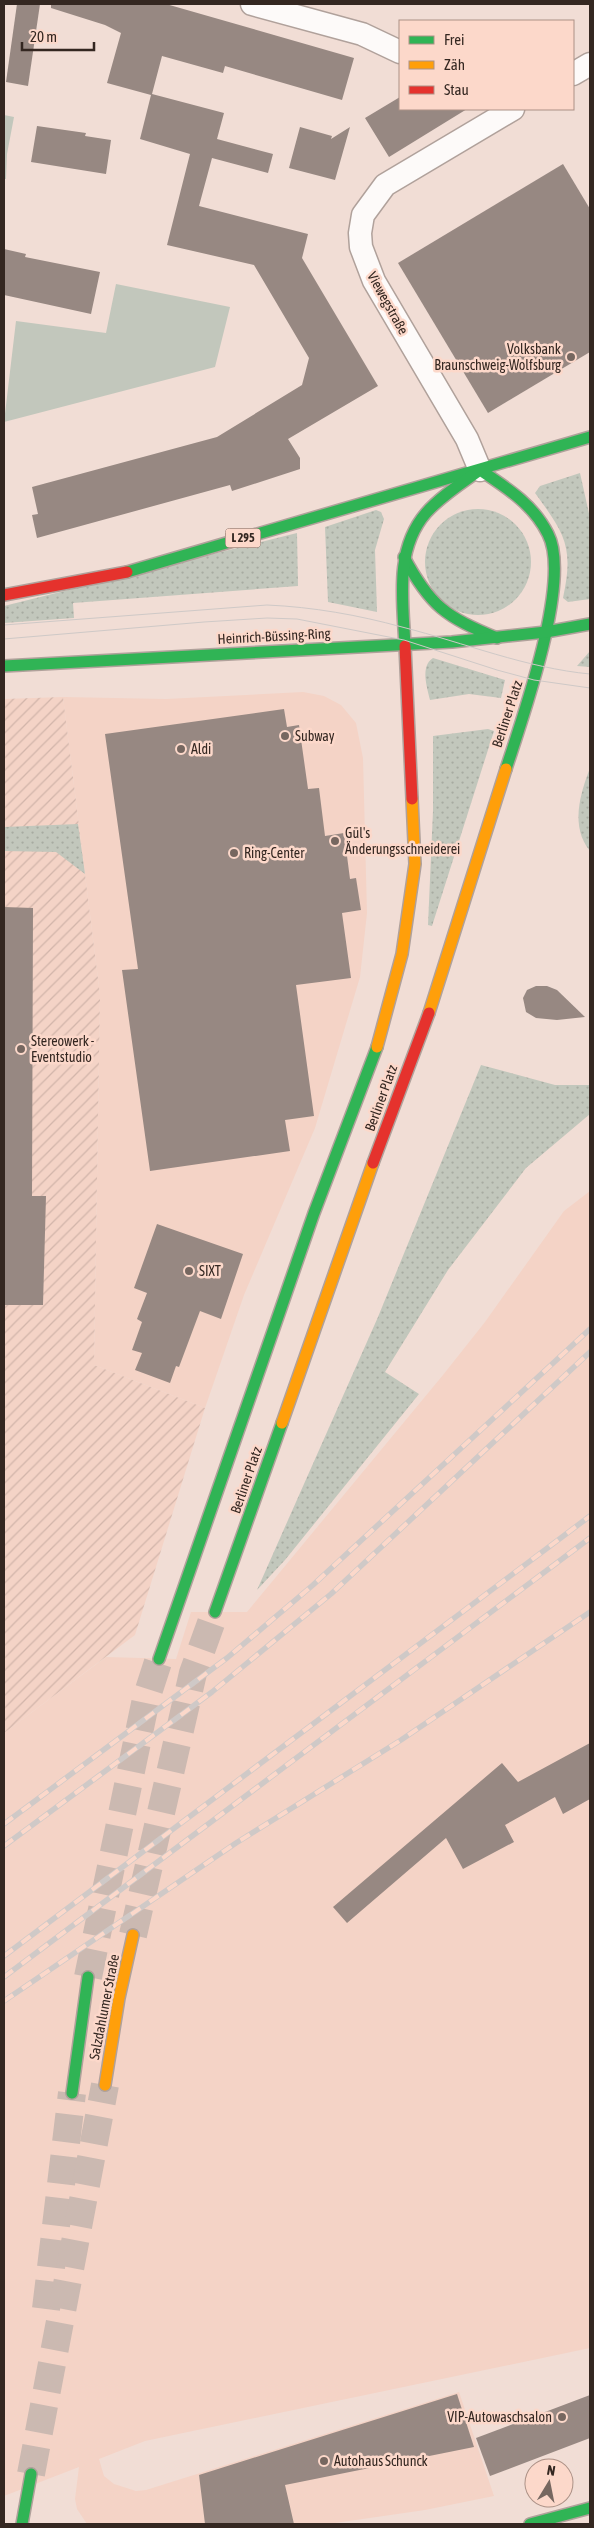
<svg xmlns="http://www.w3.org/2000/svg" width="594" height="2528" font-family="'Asap Condensed',sans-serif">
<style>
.built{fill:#f4d3c6}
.industrial{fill:url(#industrial-furrows)}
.grass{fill:url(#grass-dots)}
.park{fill:#c2c7bc}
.building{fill:#978882}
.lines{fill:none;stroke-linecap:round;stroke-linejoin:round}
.secondary-tunnel{stroke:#cbb9b1;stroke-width:28;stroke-dasharray:28 14;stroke-linecap:butt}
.street-casing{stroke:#b0a19b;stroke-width:25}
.fast-casing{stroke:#b0a19b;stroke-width:14}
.slow-casing{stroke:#b0a19b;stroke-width:14}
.jam-casing{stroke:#b0a19b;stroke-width:14}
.street{stroke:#fdfaf9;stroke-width:22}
.fast{stroke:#30b455;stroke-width:11}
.slow{stroke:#ff9f0a;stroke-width:11}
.jam{stroke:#e5322d;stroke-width:11}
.tram{stroke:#cfc9c7;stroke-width:1}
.rail-casing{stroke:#cfc9c7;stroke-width:5.5}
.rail{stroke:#fcd8ca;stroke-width:4;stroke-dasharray:11;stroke-linecap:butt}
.poi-dot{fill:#766760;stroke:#fcd8ca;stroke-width:2}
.labels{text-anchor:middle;stroke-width:5;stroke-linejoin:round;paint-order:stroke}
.shield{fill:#fcd8ca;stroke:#705c54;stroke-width:1}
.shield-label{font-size:12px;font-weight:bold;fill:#342721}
.street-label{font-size:14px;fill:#342721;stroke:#fcd8ca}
.poi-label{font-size:14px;fill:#342721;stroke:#fcd8ca;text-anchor:start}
</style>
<defs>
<pattern id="industrial-furrows" width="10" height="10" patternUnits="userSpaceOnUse" patternTransform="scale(1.25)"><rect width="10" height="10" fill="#f4d3c6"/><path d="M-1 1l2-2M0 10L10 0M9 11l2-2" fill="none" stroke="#d2b5aa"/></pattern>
<pattern id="grass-dots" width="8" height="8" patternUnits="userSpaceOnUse" patternTransform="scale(1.25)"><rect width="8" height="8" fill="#c2c7bc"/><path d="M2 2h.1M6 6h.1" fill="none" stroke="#a7aba1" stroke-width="1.8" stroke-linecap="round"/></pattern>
</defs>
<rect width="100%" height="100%" fill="#f1ddd5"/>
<g class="built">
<polygon points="303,692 324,696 341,705 356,723 363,758 367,913 360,977 315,1128 244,1295 205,1408 94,1365 100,995 63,697 166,699"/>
<polygon points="590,1191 590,2348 145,2441 99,2459 104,2476 114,2484 136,2491 146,2490 459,2392 494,2496 425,2510 328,2524 87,2524 77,2509 75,2499 79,2467 4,2496 4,1733 106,1657 176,1659 191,1612 247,1612 443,1375 485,1322 564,1211"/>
</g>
<polygon class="industrial" points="63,697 100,995 94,1365 205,1408 135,1635 4,1733 4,699"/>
<g class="grass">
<path d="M580,473L590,518V599L568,602L563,598C574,547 565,534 535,493L540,486Z"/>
<circle cx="478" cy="562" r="53"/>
<polygon points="376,510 381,512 384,519 375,550 377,612 328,602 325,527"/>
<polygon points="297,533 298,586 73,603 74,618 4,623 4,606"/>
<polygon points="590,651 590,667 577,666"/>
<path d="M433,658L505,680L501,698L469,694L430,700C427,687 420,666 433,658Z"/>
<polygon points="488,729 494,731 432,926 428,925 433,811 433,736"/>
<path d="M590,768V851C570,827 580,794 590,768Z"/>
<polygon points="78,824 85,874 56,852 4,851 4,827"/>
<polygon points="481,1065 555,1085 590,1085 590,1114 526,1168 448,1270 385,1372 419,1394 285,1560 257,1590 378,1317"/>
</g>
<g class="park">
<polygon points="4,115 14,117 7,154 6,179 4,179"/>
<polygon points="116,284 230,307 215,367 4,422 16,321 106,333"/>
</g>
<g class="building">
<polygon points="17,4 40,4 28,86 6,82"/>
<polygon points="51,4 166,4 354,58 342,100 225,66 223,73 162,56 152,94 224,113 217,139 273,154 268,173 212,158 199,206 308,234 302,258 378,386 288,439 300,458 300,469 232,491 230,485 37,538 32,515 38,514 32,487 217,437 302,385 309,358 254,265 167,245 190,154 140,139 151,95 107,83 121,33 105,25 51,8"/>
<polygon points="400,97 400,109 467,109 389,157 365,118"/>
<polygon points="37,126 86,133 85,136 111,140 106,174 31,162"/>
<polygon points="300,127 332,136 331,139 350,127 335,180 289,168"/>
<polygon points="563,164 590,209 590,352 488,413 398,263"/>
<polygon points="4,249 26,254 25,257 100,272 91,314 4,295"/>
<polygon points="284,709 287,727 299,725 308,789 319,788 325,836 344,833 350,879 356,878 361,910 342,913 351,978 296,985 314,1116 285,1120 290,1151 150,1171 122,970 138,969 105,734"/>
<polygon points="4,907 33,908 32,1196 46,1196 43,1305 4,1305"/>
<polygon points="536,986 547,986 557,990 585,1017 557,1020 536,1018 526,1012 523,998 527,990"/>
<polygon points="157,1224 243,1254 221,1319 200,1311 179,1367 176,1366 170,1383 135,1370 142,1353 132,1350 142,1322 137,1319 147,1293 134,1288"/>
<polygon points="590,1743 590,1799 563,1814 555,1797 505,1825 514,1842 463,1869 446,1838 347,1923 333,1907 502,1763 518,1782"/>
<polygon points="457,2394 474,2447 285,2485 294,2524 205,2524 199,2475"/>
<polygon points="590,2395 590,2438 490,2476 476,2438"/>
</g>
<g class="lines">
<g class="secondary-tunnel">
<polyline points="133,1935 193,1673 215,1612"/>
<polyline points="88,1977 146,1699 159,1659"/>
<polyline points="46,2309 72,2093"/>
<polyline points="31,2474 105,2085"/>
</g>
<defs>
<g id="street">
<polyline points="252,4 362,34 400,52"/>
<polyline points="573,74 590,64"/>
<polyline points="480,470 467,439 374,281 361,247 360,233 363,215 385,185 513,109"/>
</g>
<g id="fast">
<path d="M404,557C430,606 446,617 497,638"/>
<polyline points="127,572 590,437"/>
<path d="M405,646C403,602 394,550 426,513C441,496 462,483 480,470C507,488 533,504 548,534C572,580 522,719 506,769"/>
<polyline points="4,666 452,642 546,632 590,624"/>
<polyline points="215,1612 282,1423"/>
<polyline points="159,1659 314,1213 377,1047"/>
<polyline points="72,2093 88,1977"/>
<polyline points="22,2524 31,2474"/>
<polyline points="530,2524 590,2508"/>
</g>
<g id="slow">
<polyline points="429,1013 506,769"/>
<polyline points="377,1047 402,954 415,864 412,799"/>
<polyline points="282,1423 373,1163"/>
<polyline points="105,2085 119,1998 133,1935"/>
</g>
<g id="jam">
<polyline points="4,595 127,572"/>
<polyline points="405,646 412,799"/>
<polyline points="373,1163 429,1013"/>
</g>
</defs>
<use href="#street" class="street-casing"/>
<use href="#fast" class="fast-casing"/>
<use href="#slow" class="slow-casing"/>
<use href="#jam" class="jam-casing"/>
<use href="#street" class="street"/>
<use href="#fast" class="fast"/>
<use href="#slow" class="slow"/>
<use href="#jam" class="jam"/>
<g class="tram">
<path d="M4,625L267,605C313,607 358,615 402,627C465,643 526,668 590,674"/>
<polyline points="4,639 204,622 267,618 297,619 404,640 497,670 534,680 590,688"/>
</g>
<defs>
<g id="rail">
<polyline points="4,1824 227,1658 313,1585 590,1329"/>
<polyline points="4,1846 212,1692 331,1594 590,1352"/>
<polyline points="4,1956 590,1516"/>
<polyline points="4,1977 590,1538"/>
<polyline points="4,2001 236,1843 401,1740 590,1612"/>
</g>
</defs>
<use href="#rail" class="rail-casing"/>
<use href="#rail" class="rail"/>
</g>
<g class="poi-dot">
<circle cx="571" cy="357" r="5"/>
<circle cx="285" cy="736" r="5"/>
<circle cx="181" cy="749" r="5"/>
<circle cx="335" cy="841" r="5"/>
<circle cx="234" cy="853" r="5"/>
<circle cx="21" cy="1049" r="5"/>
<circle cx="189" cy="1271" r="5"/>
<circle cx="562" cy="2417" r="5"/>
<circle cx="324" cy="2461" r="5"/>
</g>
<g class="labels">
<rect class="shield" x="225.5" y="528.5" width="35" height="19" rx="4"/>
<g class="shield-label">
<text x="243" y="542">L 295</text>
</g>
<g class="street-label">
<text transform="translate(388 303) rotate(61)" y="5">Viewegstraße</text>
<text transform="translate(274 636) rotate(-3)" y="5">Heinrich-Büssing-Ring</text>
<text transform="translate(507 714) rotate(-72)" y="5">Berliner Platz</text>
<text transform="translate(381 1098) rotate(-70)" y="5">Berliner Platz</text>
<text transform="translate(246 1480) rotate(-71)" y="5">Berliner Platz</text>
<text transform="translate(104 2007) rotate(-79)" y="5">Salzdahlumer Straße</text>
</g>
<g class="poi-label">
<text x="561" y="354" text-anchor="end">Volksbank<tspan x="561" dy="16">Braunschweig-Wolfsburg</tspan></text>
<text x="295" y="741">Subway</text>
<text x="191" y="754">Aldi</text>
<text x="345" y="838">Gül's<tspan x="345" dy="16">Änderungsschneiderei</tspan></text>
<text x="244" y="858">Ring-Center</text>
<text x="31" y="1046">Stereowerk -<tspan x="31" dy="16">Eventstudio</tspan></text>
<text x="199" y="1276">SIXT</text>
<text x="552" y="2422" text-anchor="end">VIP-Autowaschsalon</text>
<text x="334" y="2466">Autohaus Schunck</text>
</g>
</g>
<rect width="594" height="2528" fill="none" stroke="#342721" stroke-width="10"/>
<rect x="399" y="20" width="175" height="90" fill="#fcd8ca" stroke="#ac9186"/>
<rect x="409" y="36" width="25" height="8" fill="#30b455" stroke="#ac9186"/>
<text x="444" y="45" font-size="15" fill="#342721">Frei</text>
<rect x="409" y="61" width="25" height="8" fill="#ff9f0a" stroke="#ac9186"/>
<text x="444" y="70" font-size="15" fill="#342721">Zäh</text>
<rect x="409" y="86" width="25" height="8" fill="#e5322d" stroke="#ac9186"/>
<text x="444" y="95" font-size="15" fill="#342721">Stau</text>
<g transform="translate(549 2483) rotate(10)"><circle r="24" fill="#fcd8ca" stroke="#ac9186"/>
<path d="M0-4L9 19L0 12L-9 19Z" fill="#766760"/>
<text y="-8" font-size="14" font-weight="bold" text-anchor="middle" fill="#342721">N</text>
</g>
<path d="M22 42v8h72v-8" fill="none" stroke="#342721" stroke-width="2.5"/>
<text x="30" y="42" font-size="15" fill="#342721" stroke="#fcd8ca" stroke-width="4" paint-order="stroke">20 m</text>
</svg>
